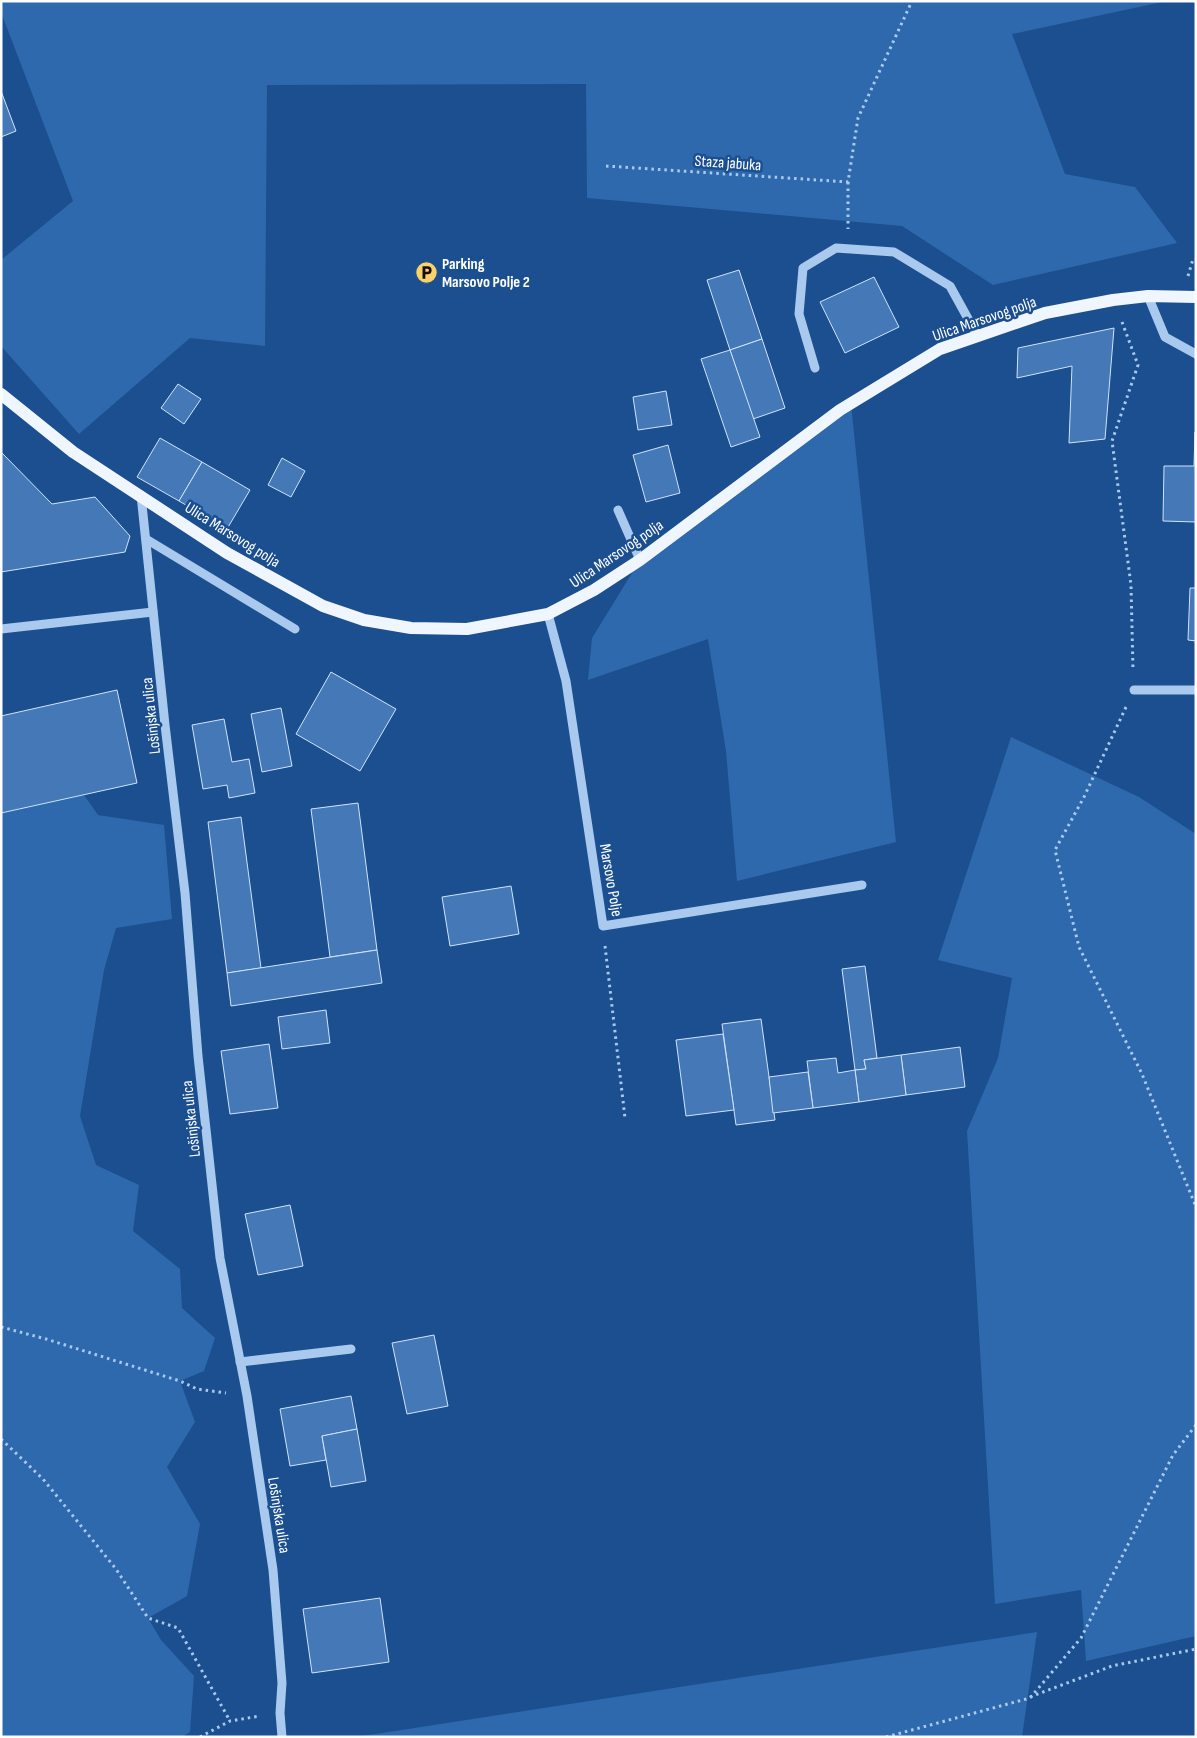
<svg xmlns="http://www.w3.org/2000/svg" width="1197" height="1738" font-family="'Sofia Sans Condensed',sans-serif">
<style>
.green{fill:#2e69ad}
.building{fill:#4478b7;stroke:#cfe3fa}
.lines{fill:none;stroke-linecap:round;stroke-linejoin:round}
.path{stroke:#a9c9ee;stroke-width:3;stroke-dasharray:2.5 4;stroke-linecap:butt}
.minor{stroke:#a9c9ee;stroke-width:9}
.major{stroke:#f0f6ff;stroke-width:12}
.labels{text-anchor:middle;stroke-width:5;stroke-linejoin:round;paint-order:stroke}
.street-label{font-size:16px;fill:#fff;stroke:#1b4f8f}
.poi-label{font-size:16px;font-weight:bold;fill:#fff;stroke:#1b4f8f;text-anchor:start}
</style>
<rect width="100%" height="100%" fill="#1b4f8f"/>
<g class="green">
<polygon points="1,1 1167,1 1012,34 1065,174 1135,187 1177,243 993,285 902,226 587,198 586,84 267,85 265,346 190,338 79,434 1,346 1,260 73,201 1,12"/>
<polygon points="851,404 896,842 737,881 726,751 708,639 588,680 592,638 640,560"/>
<polygon points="1011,737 1139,797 1196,834 1196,1636 1086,1661 1081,1590 995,1604 967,1131 998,1058 1012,978 938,960"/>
<polygon points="84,795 98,815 164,825 172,919 116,928 104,970 80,1116 96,1165 139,1185 133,1231 180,1269 182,1308 215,1338 204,1371 180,1381 195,1422 167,1467 200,1524 187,1596 148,1618 161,1640 194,1676 190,1732 182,1737 1,1737 1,813"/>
<polygon points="1037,1632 1022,1737 356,1737"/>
</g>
<g class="building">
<polygon points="1,91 16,131 1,137"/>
<polygon points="739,270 762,339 730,350 707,280"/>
<polygon points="874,277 899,327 845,353 820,302"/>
<polygon points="1114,328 1105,439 1069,443 1072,366 1017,378 1018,348"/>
<polygon points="762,339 785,408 753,419 730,350"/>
<polygon points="730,350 760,437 731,447 701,359"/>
<polygon points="178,384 201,399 184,424 161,408"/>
<polygon points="666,391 672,425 638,430 633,397"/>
<polygon points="1195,432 1196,522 1163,521 1164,466 1194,466"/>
<polygon points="160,438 202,462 179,501 137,477"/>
<polygon points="668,445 680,493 646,502 633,455"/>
<polygon points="1,452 52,504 95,497 130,536 125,552 1,572"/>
<polygon points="282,458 305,471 291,497 268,485"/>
<polygon points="202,462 250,490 227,529 179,501"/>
<polygon points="1190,588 1196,588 1196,641 1188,640"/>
<polygon points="331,672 396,709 360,771 296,734"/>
<polygon points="117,690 137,783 1,813 1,716"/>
<polygon points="281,708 292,766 262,772 251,714"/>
<polygon points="224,719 232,762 249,759 255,793 229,798 227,785 203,789 192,725"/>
<polygon points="358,803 377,950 330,957 311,809"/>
<polygon points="241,817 261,968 227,973 208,822"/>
<polygon points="511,886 519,934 450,946 442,897"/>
<polygon points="377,950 382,983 231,1006 227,973"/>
<polygon points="865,966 877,1058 864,1060 866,1069 855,1070 842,969"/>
<polygon points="326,1010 330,1043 282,1049 278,1017"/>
<polygon points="761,1019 775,1120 736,1125 722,1024"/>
<polygon points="723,1034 734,1110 686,1116 676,1040"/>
<polygon points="269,1044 278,1108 230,1114 221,1051"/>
<polygon points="960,1047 965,1087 906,1095 901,1055"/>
<polygon points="901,1055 906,1095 859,1102 855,1070 866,1069 864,1060"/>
<polygon points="836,1058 838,1073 855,1070 859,1102 813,1108 807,1061"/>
<polygon points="808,1072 813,1108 773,1113 769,1077"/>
<polygon points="290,1205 303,1266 258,1275 245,1214"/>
<polygon points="434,1335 448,1406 407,1414 392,1343"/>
<polygon points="351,1396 357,1429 322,1436 326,1460 290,1466 280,1409"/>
<polygon points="357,1429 366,1481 331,1487 322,1436"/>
<polygon points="380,1598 389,1662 312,1673 303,1609"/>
</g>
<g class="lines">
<g class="path">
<polyline points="606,166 848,182 858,118 912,1"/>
<polyline points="848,182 848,229"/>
<polyline points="1188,276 1193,259 1196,259"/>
<polyline points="1122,322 1138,365 1112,441 1131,585 1133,670"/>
<polyline points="1126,707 1084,797 1055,850 1079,947 1142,1074 1196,1207"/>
<polyline points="605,946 625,1118"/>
<polyline points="1,1327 46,1339 180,1381 197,1389 226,1393"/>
<polyline points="1,1439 43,1479 116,1569 148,1618 178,1628 230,1721"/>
<polyline points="1030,1697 1112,1666 1196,1649"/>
<polyline points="200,1737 230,1721 260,1716"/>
<polyline points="886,1737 1030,1698 1081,1638 1173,1455 1196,1425"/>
</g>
<g class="minor">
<polyline points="1148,296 1165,337 1196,354"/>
<polyline points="815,368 799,314 803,268 836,248 894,252 950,286 977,335"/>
<polyline points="141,495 165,725 185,893 198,1056 220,1258 247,1396 273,1570 282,1683 280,1713 282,1737"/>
<polyline points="618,510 640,560"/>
<polyline points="146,539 295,629"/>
<polyline points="548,614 566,681 603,926 862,885"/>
<polyline points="1,629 153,612"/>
<polyline points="1134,690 1196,690"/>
<polyline points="240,1362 351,1349"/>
</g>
<polyline class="major" points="1,394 73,452 227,553 323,606 364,620 411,628 467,629 548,614 594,590 640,560 840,410 940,349 1045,313 1113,300 1148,296 1196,297"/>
</g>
<defs>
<symbol id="parking-disc" viewBox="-11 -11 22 22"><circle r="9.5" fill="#ffd166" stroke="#1b4f8f"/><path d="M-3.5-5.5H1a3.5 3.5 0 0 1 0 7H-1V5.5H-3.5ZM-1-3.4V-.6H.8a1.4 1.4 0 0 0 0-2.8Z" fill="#111"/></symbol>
</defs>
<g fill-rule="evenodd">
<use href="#parking-disc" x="414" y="260" width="25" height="25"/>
</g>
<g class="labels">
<g class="street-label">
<text transform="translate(728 162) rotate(4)" y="6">Staza jabuka</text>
<text transform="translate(984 318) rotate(-19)" y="6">Ulica Marsovog polja</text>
<text transform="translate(233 534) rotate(32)" y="6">Ulica Marsovog polja</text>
<text transform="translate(616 553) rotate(-34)" y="6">Ulica Marsovog polja</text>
<text transform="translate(150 716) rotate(-96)" y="6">Lošinjska ulica</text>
<text transform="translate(612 880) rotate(80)" y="6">Marsovo Polje</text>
<text transform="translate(190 1119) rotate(-96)" y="6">Lošinjska ulica</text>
<text transform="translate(280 1515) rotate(81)" y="6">Lošinjska ulica</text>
</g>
<g class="poi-label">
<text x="442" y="269">Parking<tspan x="442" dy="18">Marsovo Polje 2</tspan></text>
</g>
</g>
<rect width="1197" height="1738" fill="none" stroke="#ffffff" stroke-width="5"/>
</svg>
